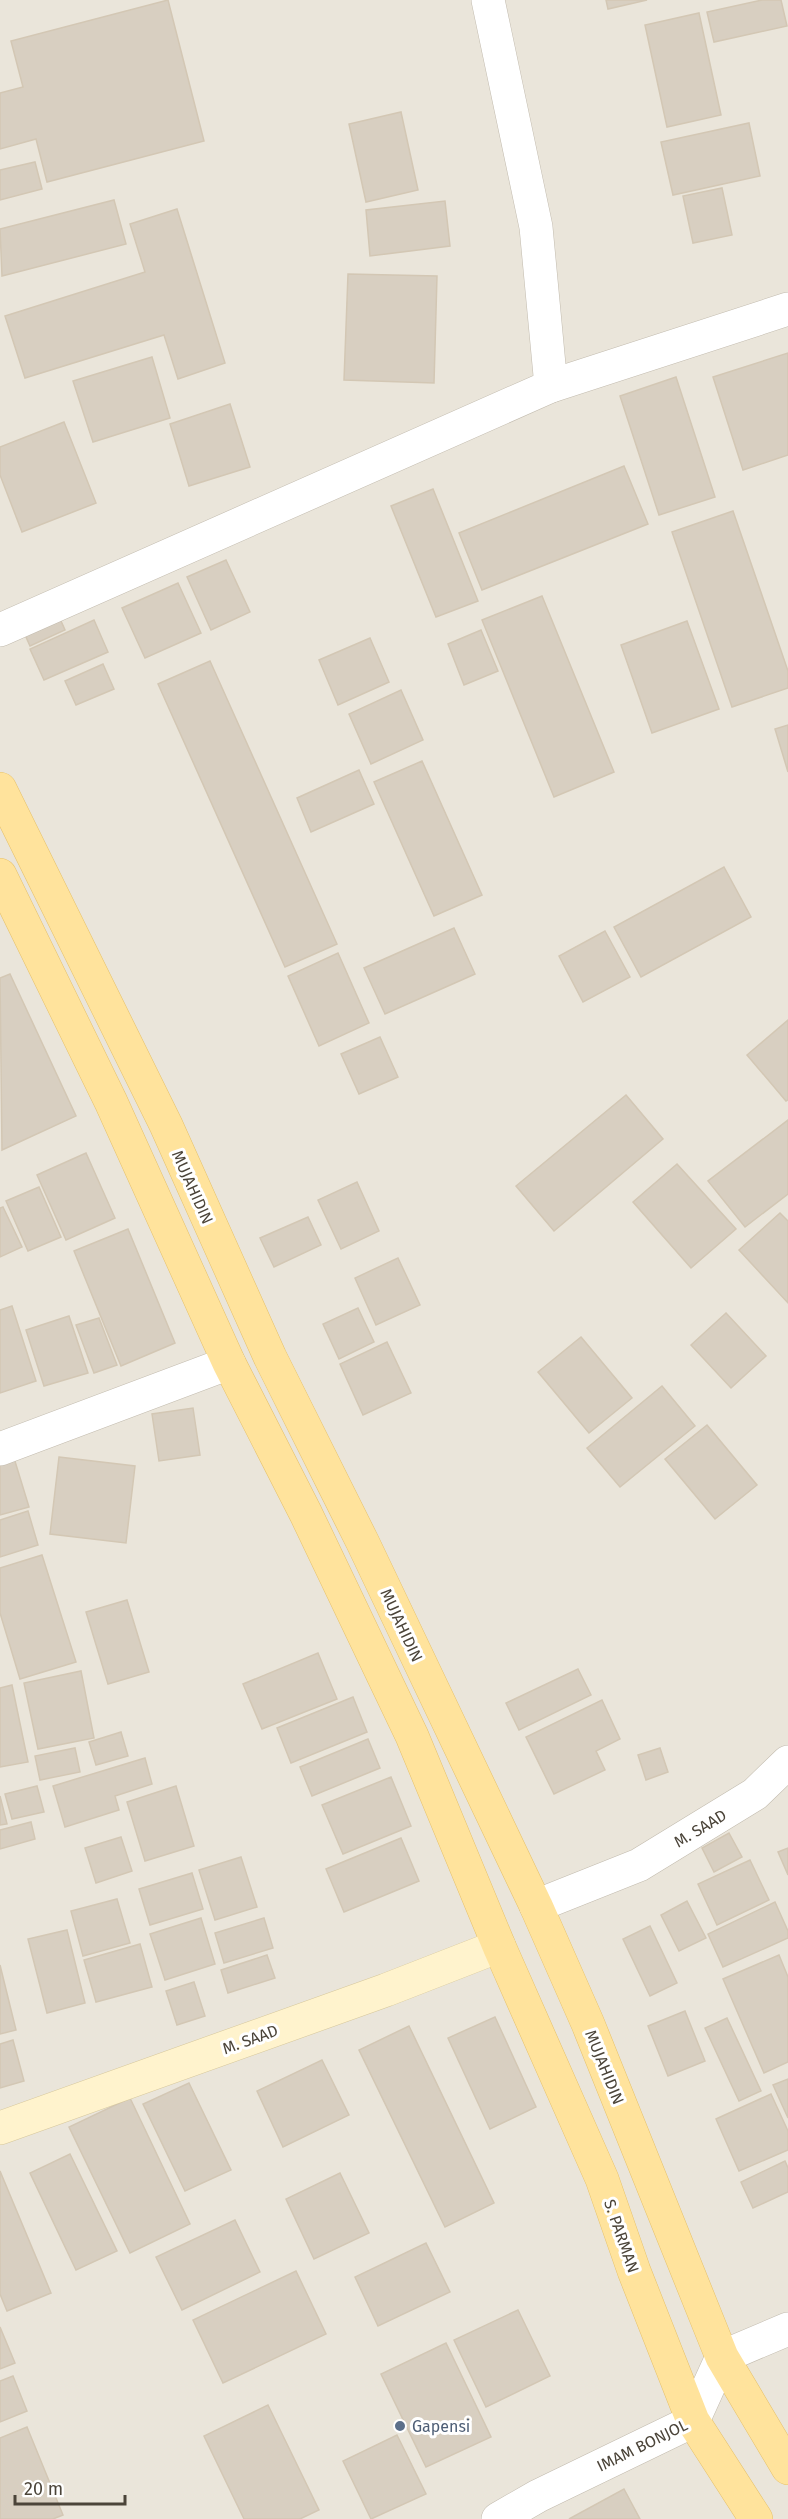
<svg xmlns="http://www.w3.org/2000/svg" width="788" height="2519" font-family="'Fira Sans',sans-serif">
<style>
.residential{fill:#eae5da}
.building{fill:#d8cfc1;stroke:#d3c7b4;stroke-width:1.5}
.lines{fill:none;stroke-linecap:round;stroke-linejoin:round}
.street-casing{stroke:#c2bbae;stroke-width:34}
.secondary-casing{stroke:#d6c79b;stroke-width:34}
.primary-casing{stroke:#e6c16a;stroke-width:34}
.street{stroke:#fff;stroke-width:33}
.secondary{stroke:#fff3cd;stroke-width:33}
.primary{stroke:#ffe39c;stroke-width:33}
.service-dot{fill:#5c6f8a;stroke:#fff;stroke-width:2}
.labels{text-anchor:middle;stroke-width:6;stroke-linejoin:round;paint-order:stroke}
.street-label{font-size:16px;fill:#4b4439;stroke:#fff}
.service-label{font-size:16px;fill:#4e5e75;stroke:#fff;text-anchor:start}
</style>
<rect width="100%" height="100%" fill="#f6f3ec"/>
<rect class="residential" x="0" y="0" width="788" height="2519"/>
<g class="building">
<polygon points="168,0 204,141 47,182 36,139 0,149 0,93 23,87 11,41"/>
<polygon points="606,0 647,0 608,9"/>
<polygon points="762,0 781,0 787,26 714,42 707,12"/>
<polygon points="699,13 721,115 667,127 645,25"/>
<polygon points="401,112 418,190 366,202 349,124"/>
<polygon points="749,123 760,176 673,195 661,142"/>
<polygon points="35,162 42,189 0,200 0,170"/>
<polygon points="722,188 732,235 693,243 683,196"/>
<polygon points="114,200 126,244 2,276 0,229"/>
<polygon points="445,201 450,246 370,256 366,210"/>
<polygon points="177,209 225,363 178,379 164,335 25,378 5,316 145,272 130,224"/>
<polygon points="348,274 437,276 434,383 344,380"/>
<polygon points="788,353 788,455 743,470 713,377"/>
<polygon points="152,357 170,418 93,442 73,381"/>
<polygon points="676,377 715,497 659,515 620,396"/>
<polygon points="230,404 250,467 189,486 170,424"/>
<polygon points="64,422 96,503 22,532 0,475 0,447"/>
<polygon points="624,466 648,524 482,590 459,533"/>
<polygon points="433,489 478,601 436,617 391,506"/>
<polygon points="733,511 788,671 788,688 732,707 672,532"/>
<polygon points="226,560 250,612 211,630 187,577"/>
<polygon points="178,583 201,633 145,658 122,608"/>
<polygon points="542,596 614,772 554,797 482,620"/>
<polygon points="57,612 65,630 30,646 22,628"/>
<polygon points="94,620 108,652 44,680 30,649"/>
<polygon points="687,621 719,709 652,733 621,645"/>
<polygon points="481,630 498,671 464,685 448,644"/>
<polygon points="370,638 389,682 338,705 319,660"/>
<polygon points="210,661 337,944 285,967 158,684"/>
<polygon points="103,664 114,689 76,705 65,681"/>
<polygon points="401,690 423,740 371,764 349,714"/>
<polygon points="788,725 788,772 775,729"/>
<polygon points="422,761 482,895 434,916 374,782"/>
<polygon points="359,770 374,804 311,832 297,798"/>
<polygon points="724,867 751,917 641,977 614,927"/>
<polygon points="454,928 475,974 385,1014 364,968"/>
<polygon points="605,931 630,977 583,1002 559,956"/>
<polygon points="338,953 369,1023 319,1046 288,976"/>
<polygon points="10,974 76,1116 2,1150 0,978"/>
<polygon points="788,1020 788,1100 786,1101 747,1055"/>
<polygon points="380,1037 398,1077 359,1094 341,1054"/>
<polygon points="626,1095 663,1139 554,1231 516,1186"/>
<polygon points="788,1120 788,1194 745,1227 708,1181"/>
<polygon points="86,1153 115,1218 66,1240 37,1175"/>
<polygon points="677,1164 736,1229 691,1268 633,1202"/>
<polygon points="357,1182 379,1231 341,1249 318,1200"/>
<polygon points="39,1187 61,1237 28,1251 6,1201"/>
<polygon points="3,1207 22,1247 0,1257 0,1208"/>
<polygon points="780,1213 788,1221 788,1303 739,1250"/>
<polygon points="308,1217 321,1245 274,1267 260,1238"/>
<polygon points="128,1229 175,1343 121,1366 74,1251"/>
<polygon points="398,1258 420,1305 376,1325 355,1278"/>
<polygon points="12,1306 36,1381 0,1393 0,1310"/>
<polygon points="358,1308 374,1342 339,1359 323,1324"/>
<polygon points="726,1313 766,1356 731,1388 691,1345"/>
<polygon points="69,1316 88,1373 44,1386 26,1330"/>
<polygon points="99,1318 117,1365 94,1373 76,1325"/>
<polygon points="581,1337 632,1398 589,1433 538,1372"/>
<polygon points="387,1342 411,1393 363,1415 340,1364"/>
<polygon points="662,1386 695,1426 620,1487 587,1448"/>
<polygon points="193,1408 200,1455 159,1461 152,1414"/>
<polygon points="707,1425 757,1485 715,1519 665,1459"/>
<polygon points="59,1457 135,1466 126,1543 50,1534"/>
<polygon points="14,1458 29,1507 0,1515 0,1463"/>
<polygon points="28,1511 38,1545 0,1557 0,1520"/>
<polygon points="42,1555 76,1662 20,1679 0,1613 0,1568"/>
<polygon points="127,1600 149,1672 108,1684 86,1612"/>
<polygon points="318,1653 337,1699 262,1729 243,1684"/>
<polygon points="578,1669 591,1695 519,1730 506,1703"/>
<polygon points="81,1671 94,1738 38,1749 24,1683"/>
<polygon points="12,1685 28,1762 0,1767 0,1688"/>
<polygon points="353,1697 367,1732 291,1763 277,1728"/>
<polygon points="602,1700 620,1739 596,1751 605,1770 554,1794 526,1737"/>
<polygon points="121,1732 128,1756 96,1765 89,1742"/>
<polygon points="368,1739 380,1768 312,1796 300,1767"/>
<polygon points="75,1748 80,1772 40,1780 35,1756"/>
<polygon points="660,1748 668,1772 646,1780 638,1755"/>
<polygon points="145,1758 152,1784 115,1796 119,1810 65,1827 53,1786"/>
<polygon points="391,1777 411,1826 343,1854 322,1805"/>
<polygon points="37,1786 44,1812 12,1819 5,1794"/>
<polygon points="176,1786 194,1846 145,1861 127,1802"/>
<polygon points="0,1796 7,1824 0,1825"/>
<polygon points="31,1822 35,1839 0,1849 0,1830"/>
<polygon points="729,1833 742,1857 714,1872 702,1848"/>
<polygon points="121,1837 132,1871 96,1883 85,1848"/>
<polygon points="401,1838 419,1881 344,1912 326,1869"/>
<polygon points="788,1848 788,1875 778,1852"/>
<polygon points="241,1857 257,1907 215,1920 199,1870"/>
<polygon points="750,1860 769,1900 717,1925 698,1884"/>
<polygon points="192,1873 203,1909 150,1925 139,1889"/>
<polygon points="117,1899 130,1943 83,1956 71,1911"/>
<polygon points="687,1901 706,1938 679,1951 661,1915"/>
<polygon points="775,1902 788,1931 788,1938 723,1967 708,1934"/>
<polygon points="201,1918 215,1964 165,1980 150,1934"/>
<polygon points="264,1918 273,1948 224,1963 215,1933"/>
<polygon points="650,1926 677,1983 650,1996 623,1939"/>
<polygon points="67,1930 85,2003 47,2013 28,1939"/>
<polygon points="140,1944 152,1987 96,2002 84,1960"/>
<polygon points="267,1955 275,1978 228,1993 221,1970"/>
<polygon points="779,1955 788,1977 788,2062 764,2073 723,1979"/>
<polygon points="0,1965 16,2030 0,2034"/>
<polygon points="194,1982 205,2016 177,2025 166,1991"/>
<polygon points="685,2011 705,2061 668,2076 648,2026"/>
<polygon points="495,2017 536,2107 490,2129 448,2038"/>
<polygon points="727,2018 761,2091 739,2101 705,2028"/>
<polygon points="409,2026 494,2203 445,2227 359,2050"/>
<polygon points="13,2040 24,2081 0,2088 0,2044"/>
<polygon points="322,2060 349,2115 283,2147 257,2091"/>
<polygon points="788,2079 788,2118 773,2085"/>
<polygon points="189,2083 231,2170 185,2191 143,2104"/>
<polygon points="771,2094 788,2131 788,2150 739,2171 716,2119"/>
<polygon points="130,2098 190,2224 130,2253 69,2127"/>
<polygon points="70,2154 117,2251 76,2270 30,2173"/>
<polygon points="785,2161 788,2168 788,2192 753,2208 741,2182"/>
<polygon points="0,2171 51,2293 7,2311 0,2294"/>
<polygon points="340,2173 369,2233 314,2259 286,2199"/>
<polygon points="235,2220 260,2272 182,2310 156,2257"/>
<polygon points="426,2243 450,2292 378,2326 355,2277"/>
<polygon points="296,2271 326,2334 223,2383 193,2320"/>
<polygon points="518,2310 550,2376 486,2407 454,2340"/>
<polygon points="0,2327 15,2363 0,2369"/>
<polygon points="446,2343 491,2437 426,2467 381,2374"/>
<polygon points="13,2376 27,2411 0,2422 0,2381"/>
<polygon points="268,2405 319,2510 300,2519 244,2519 204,2436"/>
<polygon points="27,2427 63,2515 53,2519 0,2519 0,2438"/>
<polygon points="397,2435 426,2494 371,2519 343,2461"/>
<polygon points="624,2489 640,2519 569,2519"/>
</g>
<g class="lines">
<defs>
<g id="street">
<polyline points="488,0 536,227 551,386"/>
<polyline points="0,630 551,386 788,309"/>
<polyline points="0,1449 229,1363"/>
<polyline points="536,1906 639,1865 755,1794 788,1762"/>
<polyline points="498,2519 538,2496 693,2421 722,2357 788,2329"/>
</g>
<polyline id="secondary" points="0,2128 386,1990 499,1946"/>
<g id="primary">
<polyline points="0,789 166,1125 270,1357 363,1543 536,1906 588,2024 722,2357 788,2468"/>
<polyline points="0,875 111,1102 229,1363 306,1514 412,1736 499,1946 602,2179 634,2271 693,2421 756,2519"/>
</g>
</defs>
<use href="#street" class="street-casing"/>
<use href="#secondary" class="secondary-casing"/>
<use href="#primary" class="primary-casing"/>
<use href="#street" class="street"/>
<use href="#secondary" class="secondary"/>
<use href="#primary" class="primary"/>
</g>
<circle class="service-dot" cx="400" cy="2426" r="6"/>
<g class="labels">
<g class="street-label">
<text transform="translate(193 1187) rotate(66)" y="6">MUJAHIDIN</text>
<text transform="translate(402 1625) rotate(65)" y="6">MUJAHIDIN</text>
<text transform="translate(700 1828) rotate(-31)" y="6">M. SAAD</text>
<text transform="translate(250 2039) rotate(-20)" y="6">M. SAAD</text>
<text transform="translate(605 2067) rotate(68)" y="6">MUJAHIDIN</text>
<text transform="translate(622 2236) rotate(71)" y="6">S. PARMAN</text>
<text transform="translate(642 2445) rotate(-26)" y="6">IMAM BONJOL</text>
</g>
<g class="service-label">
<text x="412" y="2432">Gapensi</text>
</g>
</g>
<path d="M15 2495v9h110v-9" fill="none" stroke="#4b4439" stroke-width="3"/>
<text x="24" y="2495" font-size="18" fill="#4b4439" stroke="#ffffff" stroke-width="4.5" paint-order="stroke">20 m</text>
</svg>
